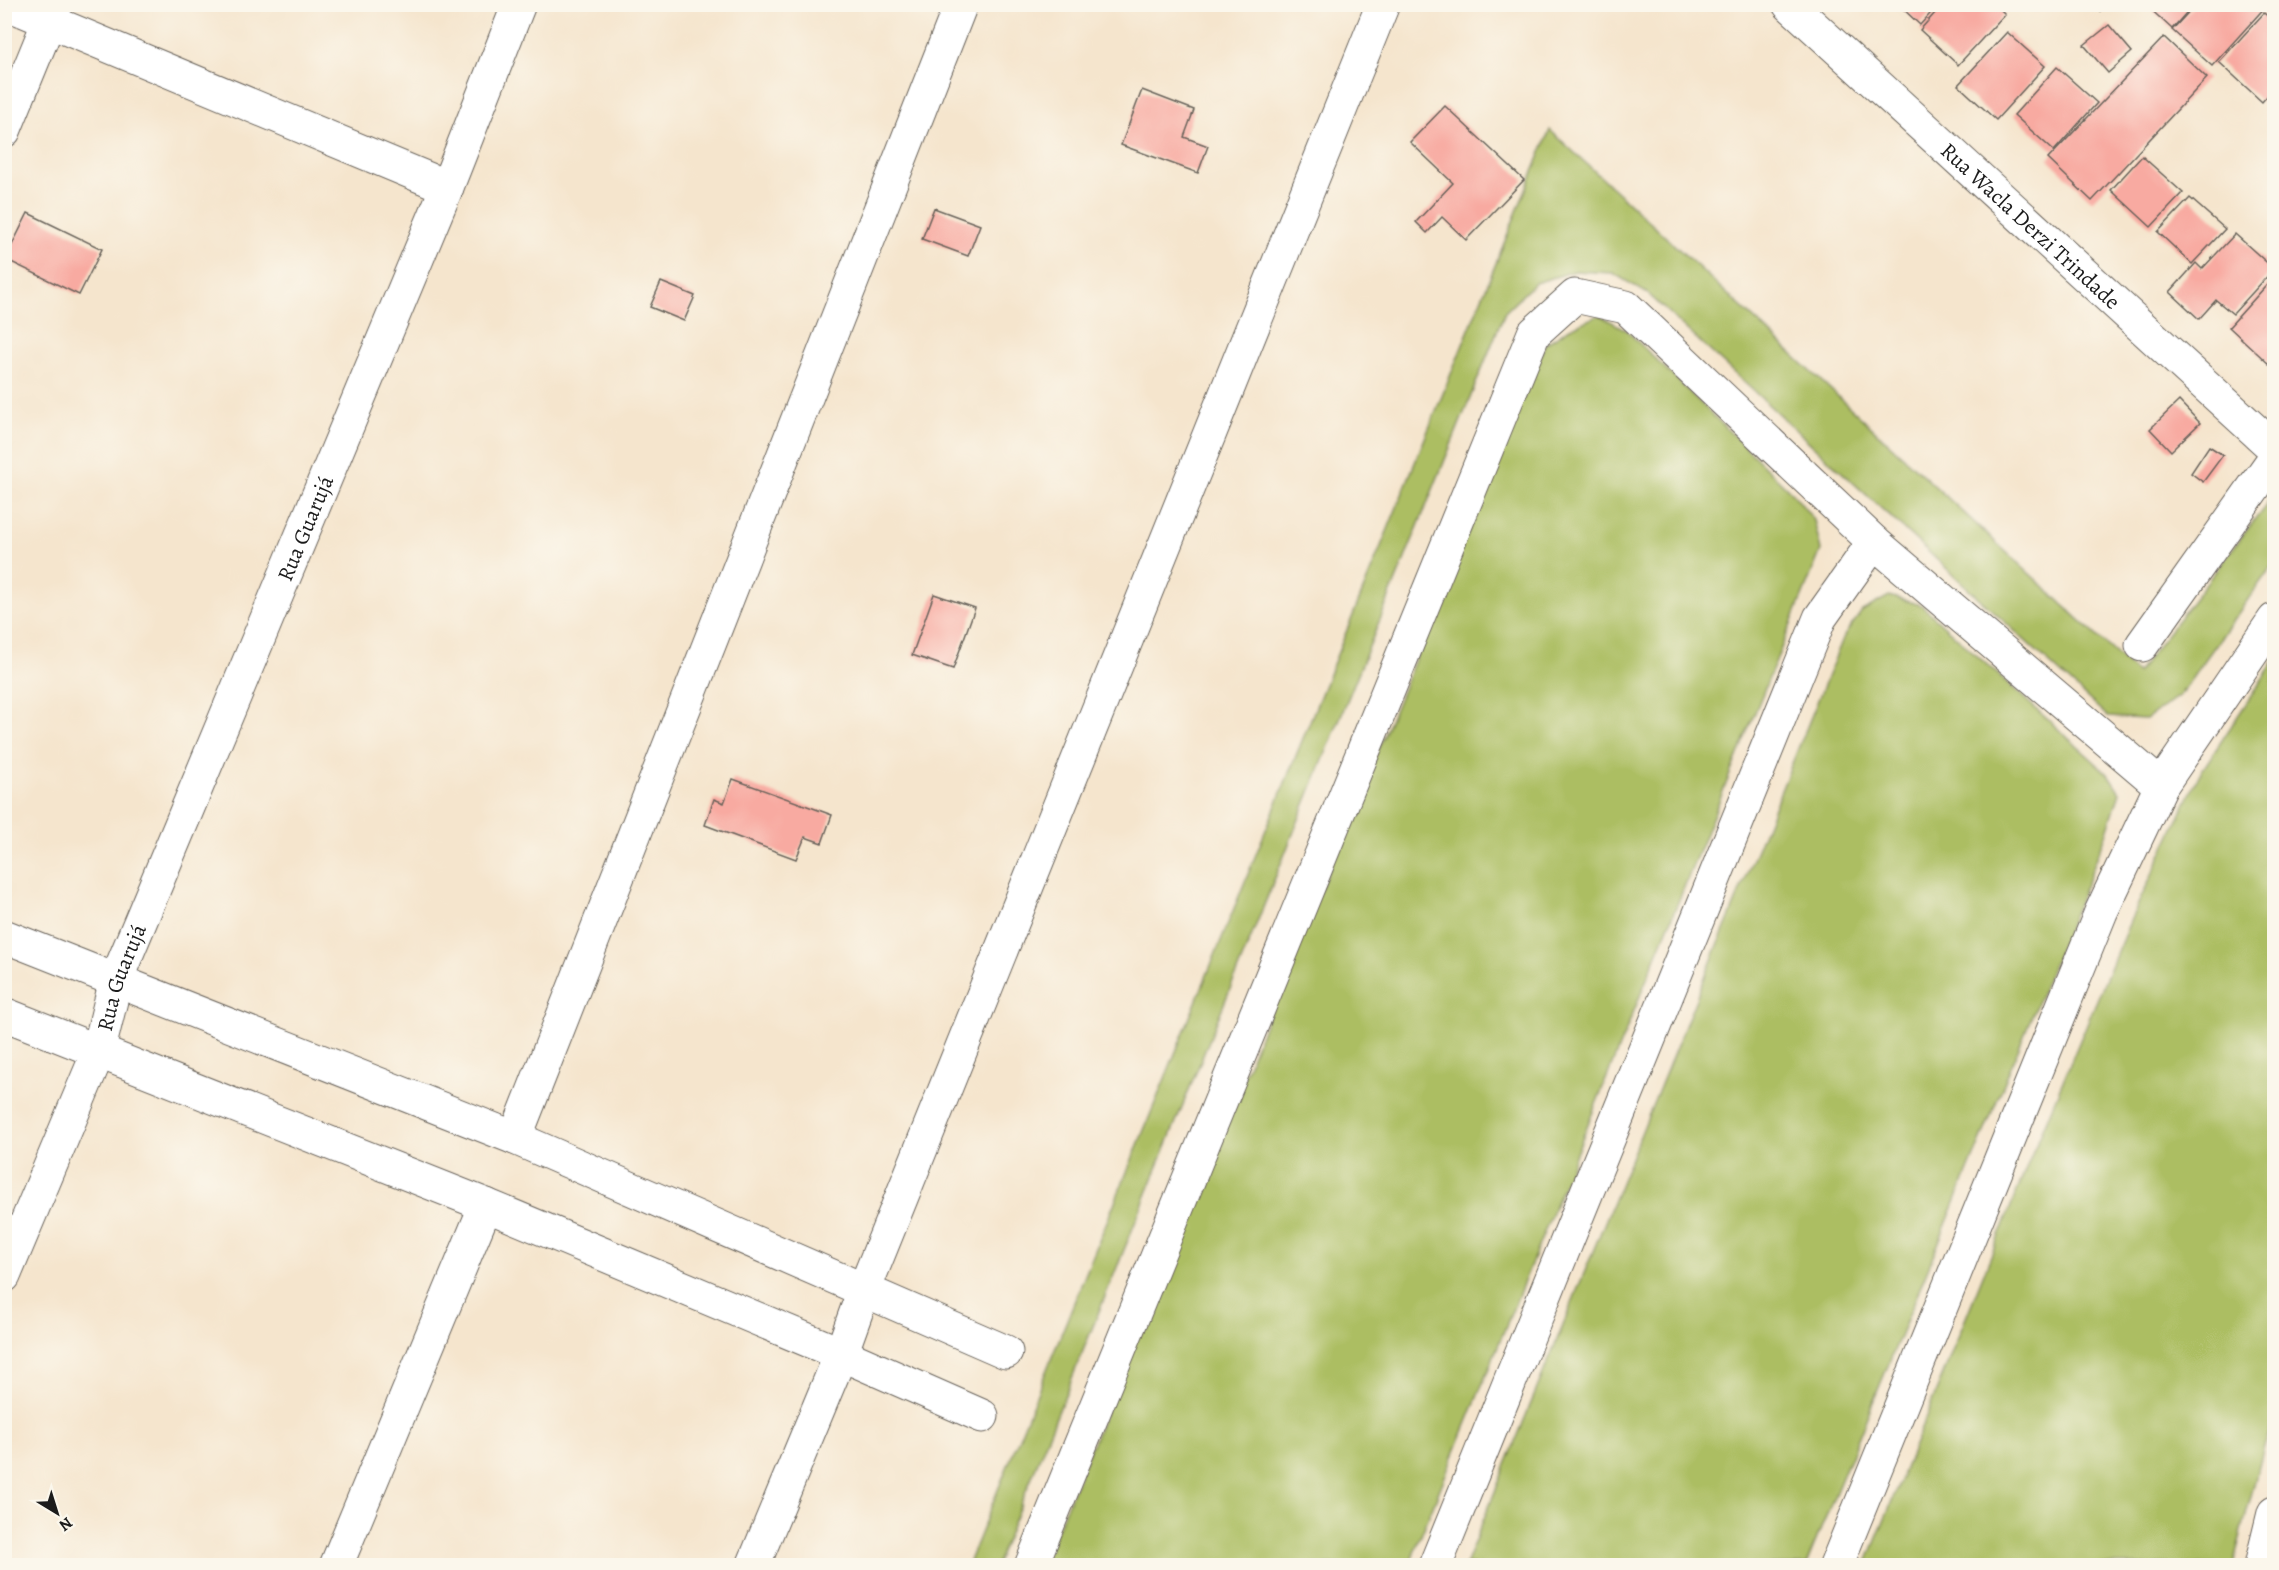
<svg xmlns="http://www.w3.org/2000/svg" width="2279" height="1570" font-family="Alegreya,serif">
<style>
.green{fill:#acbe62;stroke:#646d3f;stroke-width:1.5}
.building{fill:#f8aaa1}
.lines{fill:none;stroke-linecap:round;stroke-linejoin:round}
.minor-casing{stroke:#68625a;stroke-width:35}
.minor{stroke:#fff;stroke-width:33}
.labels{text-anchor:middle;stroke-width:4.5;stroke-linejoin:round;paint-order:stroke}
.street-label{font-size:22px;fill:#1c1c1c;stroke:#fbf7ec}
</style>
<rect width="100%" height="100%" fill="#fbf7ec"/>
<filter id="ink" filterUnits="userSpaceOnUse"><feTurbulence type="fractalNoise" baseFrequency=".0167" numOctaves="2"/><feDisplacementMap in="SourceGraphic" scale="12" xChannelSelector="R" yChannelSelector="G"/><feConvolveMatrix kernelMatrix="1 2 1 2 8 2 1 2 1" color-interpolation-filters="sRGB"/></filter>
<filter id="wash" filterUnits="userSpaceOnUse"><feTurbulence type="fractalNoise" baseFrequency=".008" numOctaves="4" result="noise"/><feDisplacementMap in="SourceGraphic" scale="24" xChannelSelector="R" yChannelSelector="G"/><feGaussianBlur stdDeviation="1.35" result="paint"/><feColorMatrix in="noise" values="0 0 0 0 0 0 0 0 0 0 0 0 0 0 0 0 0 1.4 0 .05"/><feComposite in="paint" operator="in"/></filter>
<g filter="url(#wash)">
<rect width="100%" height="100%" fill="#f5e5cd"/>
<g class="green">
<polygon points="1550,130 2137,673 2274,495 2274,563 2180,695 2146,719 2108,717 1648,294 1613,273 1575,271 1535,283 1505,312 996,1565 967,1566"/>
<polygon points="1599,315 1625,329 1794,495 1814,520 1821,550 1409,1565 1042,1566 1545,344 1570,328"/>
<polygon points="1889,596 1921,605 2108,774 2120,792 2105,838 1806,1565 1465,1565 1844,636 1862,611"/>
<polygon points="2274,661 2274,1420 2263,1450 2233,1565 1866,1565 2030,1159 2131,919 2199,775"/>
</g>
<g id="blocks">
<g class="building">
<polygon points="1898,4 1939,4 1920,25"/>
<polygon points="1943,4 1995,4 2005,14 1958,65 1920,30"/>
<polygon points="2094,4 2106,4 2100,11"/>
<polygon points="2145,4 2194,4 2172,29"/>
<polygon points="2196,4 2268,4 2212,66 2172,30"/>
<polygon points="2264,13 2274,22 2274,88 2262,102 2219,62"/>
<polygon points="2109,25 2132,52 2108,73 2084,45"/>
<polygon points="2007,32 2045,66 1996,120 1958,85"/>
<polygon points="2164,37 2207,78 2092,201 2048,159"/>
<polygon points="2057,67 2097,103 2054,151 2014,115"/>
<polygon points="1142,90 1194,110 1184,137 1208,146 1198,173 1121,145"/>
<polygon points="1445,106 1524,180 1466,240 1442,217 1427,233 1416,222 1453,183 1410,142"/>
<polygon points="2142,156 2183,193 2151,227 2111,190"/>
<polygon points="2190,198 2225,229 2192,264 2158,232"/>
<polygon points="934,208 980,225 968,256 922,239"/>
<polygon points="28,213 102,249 79,295 5,259"/>
<polygon points="2235,234 2274,269 2233,314 2216,300 2199,319 2170,292 2196,263 2202,269"/>
<polygon points="2274,277 2274,362 2271,366 2229,327"/>
<polygon points="661,282 695,296 684,321 650,307"/>
<polygon points="2179,401 2200,423 2171,451 2150,429"/>
<polygon points="2209,446 2223,455 2203,482 2191,473"/>
<polygon points="934,594 975,608 953,669 912,655"/>
<polygon points="733,779 832,815 822,843 805,837 796,859 705,825 714,799 724,803"/>
</g>
</g>
</g>
<g filter="url(#ink)">
<use href="#blocks" fill-opacity="0" stroke="#68625a" stroke-width="1.5"/>
<g class="lines">
<defs>
<g id="minor">
<polyline points="8,4 447,187"/>
<path id="s1" d="M1789,4L2274,448"/>
<polyline points="4,131 56,4"/>
<polyline points="2142,645 2274,459"/>
<polyline points="4,936 515,1138 1006,1352"/>
<polyline points="4,1014 486,1205 841,1354 982,1416"/>
<polyline points="515,1138 961,4"/>
<path id="s2" d="M4,1276L98,1053L116,980L447,187L519,4"/>
<polyline points="336,1566 486,1205"/>
<polyline points="753,1566 841,1354 864,1290 1383,4"/>
<polyline points="1031,1566 1534,333 1575,296 1626,307 1874,542 2161,786"/>
<polyline points="1435,1566 1820,618 1874,542"/>
<polyline points="1836,1566 2101,912 2161,786 2274,620"/>
<polyline points="2261,1566 2274,1513"/>
</g>
</defs>
<use href="#minor" class="minor-casing"/>
<use href="#minor" class="minor"/>
</g>
</g>
<g class="labels">
<g class="street-label">
<text dy="8" stroke="none"><textPath href="#s1" startOffset="328">Rua Wacla Derzi Trindade</textPath></text>
<text dy="8" stroke="none"><textPath href="#s2" startOffset="807">Rua Guarujá</textPath></text>
<text dy="8" stroke="none"><textPath href="#s2" startOffset="321">Rua Guarujá</textPath></text>
</g>
</g>
<rect width="2279" height="1570" fill="none" stroke="#fbf7ec" stroke-width="24"/>
<g transform="translate(57 1513) rotate(142)" stroke="#fbf7ec" stroke-width="4.5" paint-order="stroke">
<path d="M0-4.5L10 22L0 15L-10 22Z" fill="#1c1c1c"/>
<text y="-9" font-size="16" font-weight="bold" text-anchor="middle" fill="#1c1c1c">N</text>
</g>
</svg>
